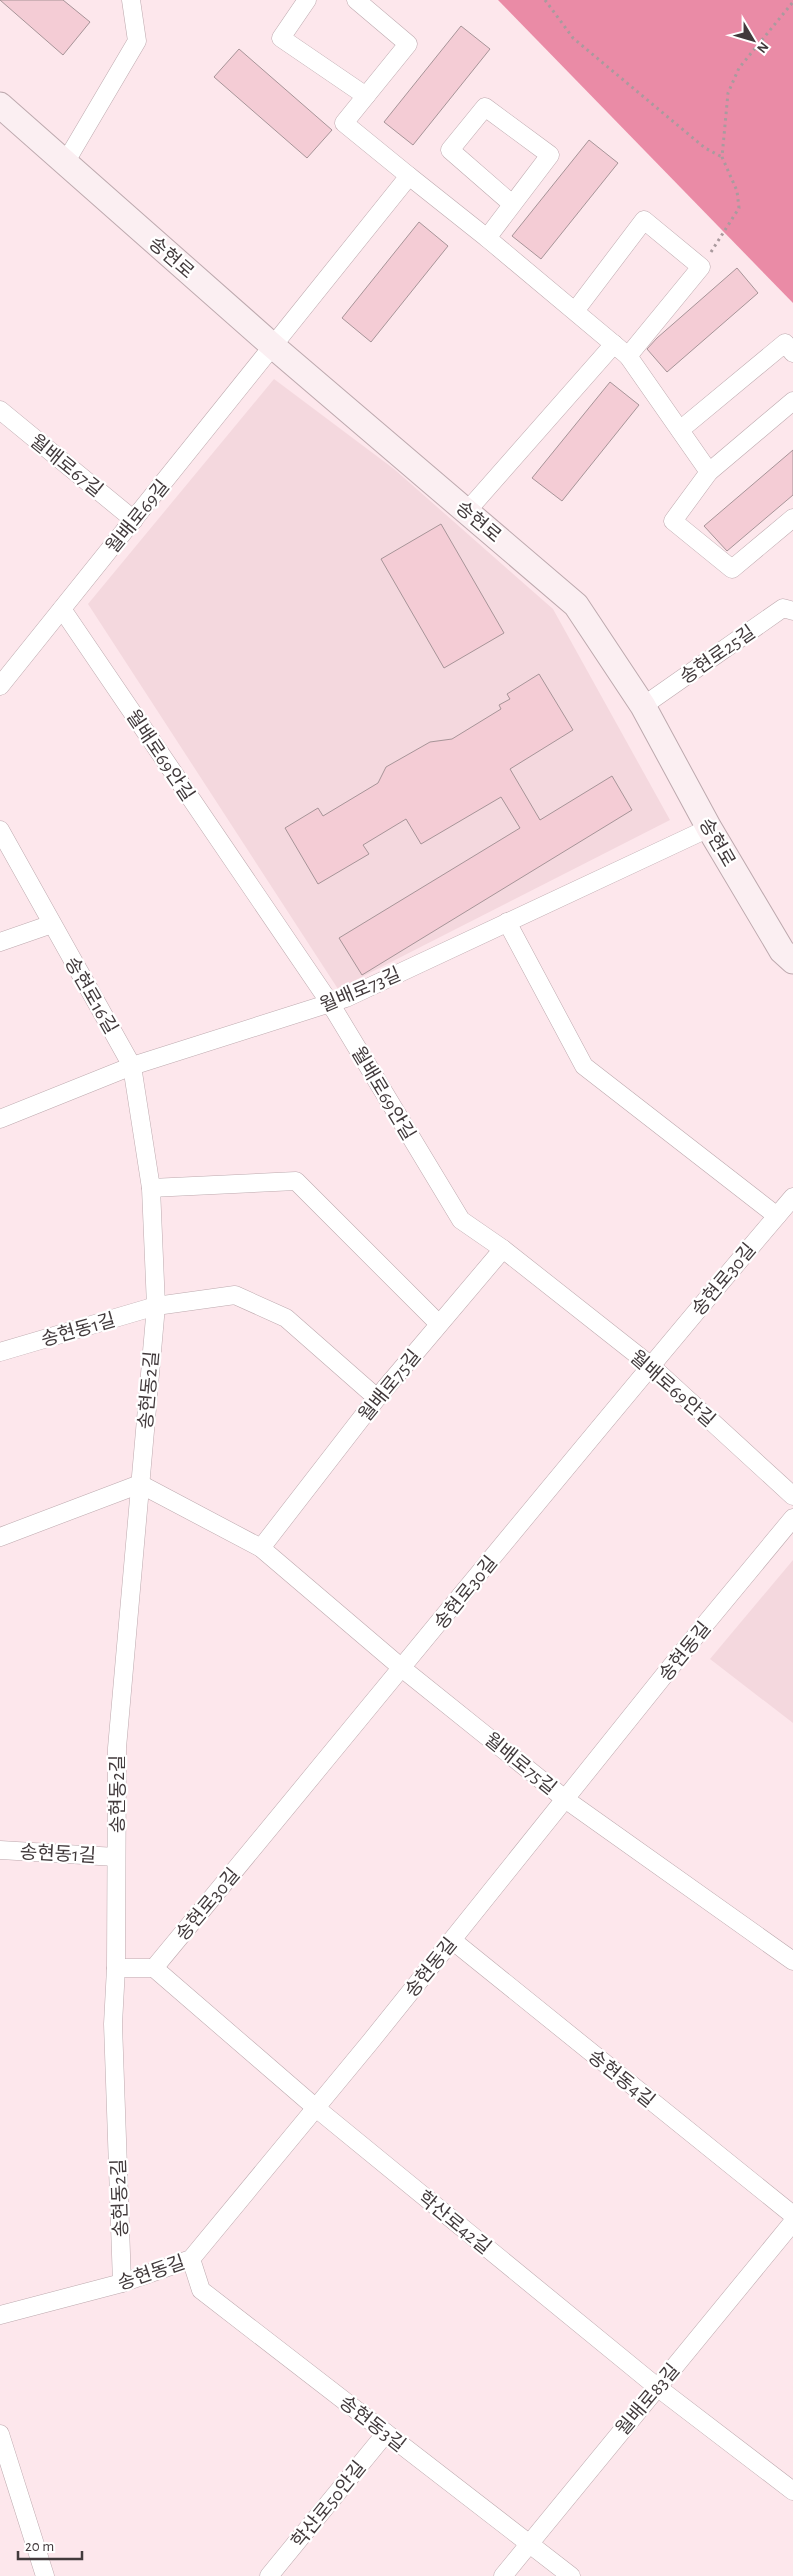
<svg xmlns="http://www.w3.org/2000/svg" width="793" height="2576" font-family="'Alegreya Sans','Noto Sans KR',sans-serif">
<style>
.built{fill:#f4d8de}
.forest{fill:#ea8ba6}
.building{fill:#f4ccd5;stroke:#a79498}
.lines{fill:none;stroke-linecap:round;stroke-linejoin:round}
.minor-casing{stroke:#bda9ae;stroke-width:19}
.secondary-casing{stroke:#bda9ae;stroke-width:27}
.path{stroke:#aa9a9e;stroke-width:3;stroke-dasharray:2.5 4;stroke-linecap:butt}
.minor{stroke:#fff;stroke-width:18}
.secondary{stroke:#fbeff2;stroke-width:25}
.labels{text-anchor:middle;stroke-width:4.5;stroke-linejoin:round;paint-order:stroke}
.street-label{font-size:19px;fill:#423a3c;stroke:#fff}
</style>
<rect width="100%" height="100%" fill="#fde7ec"/>
<g class="built">
<polygon points="274,379 394,469 553,609 670,820 338,989 88,604"/>
<polygon points="793,1560 793,1723 710,1659"/>
</g>
<polygon class="forest" points="498,0 793,0 793,303"/>
<g class="building">
<polygon points="0,0 63,0 90,22 63,55"/>
<polygon points="461,26 490,49 413,145 384,122"/>
<polygon points="239,49 332,130 307,158 214,77"/>
<polygon points="589,140 618,163 541,259 512,236"/>
<polygon points="419,222 448,246 371,342 342,318"/>
<polygon points="737,268 758,293 667,372 647,349 657,338"/>
<polygon points="610,382 639,405 562,501 532,478"/>
<polygon points="793,450 793,495 727,551 704,526"/>
<polygon points="441,524 504,633 444,668 381,559"/>
<polygon points="539,674 573,730 510,769 540,820 612,776 632,810 362,975 339,938 520,828 501,797 421,844 406,819 363,845 369,854 318,884 285,828 318,808 323,816 378,783 386,767 430,742 452,739 501,709 499,705 510,699 507,694"/>
</g>
<g class="lines">
<defs>
<g id="minor">
<polyline points="307,0 281,38 366,96"/>
<polyline points="65,163 137,41 131,0"/>
<polyline points="409,176 487,238 550,155 485,107 450,150 512,204"/>
<polyline points="487,238 628,356 701,267 644,220 575,311"/>
<polyline points="628,356 709,472 793,401"/>
<polyline points="0,410 134,520"/>
<polyline points="680,430 785,343 793,353"/>
<polyline points="709,472 673,521 732,569 793,518"/>
<polyline points="467,511 614,344"/>
<polyline points="62,609 330,1003 461,1220 503,1249 650,1365 793,1496"/>
<polyline points="0,686 409,176 344,123 408,44 356,0"/>
<polyline points="643,706 783,608 793,611"/>
<polyline points="0,830 132,1066 151,1188 156,1306 117,1748 116,1968 113,2024 122,2283"/>
<polyline points="507,922 584,1066 777,1216"/>
<polyline points="0,942 52,924"/>
<polyline points="0,1119 132,1066 346,998 709,828"/>
<polyline points="151,1188 296,1181 439,1324"/>
<polyline points="0,1352 156,1306 235,1295 286,1318 377,1398"/>
<polyline points="0,1537 140,1484 261,1548 403,1669 565,1799 793,1961"/>
<polyline points="261,1548 377,1398 503,1249"/>
<polyline points="0,1850 116,1857"/>
<polyline points="452,1940 793,2215"/>
<polyline points="116,1968 154,1968 316,2108 657,2387 793,2491"/>
<path d="M154,1968C367,1711 577,1451 793,1197"/>
<polyline points="191,2259 201,2290 571,2576"/>
<polyline points="0,2315 122,2283 191,2259 371,2041 702,1628 793,1518"/>
<polyline points="0,2434 45,2576"/>
<polyline points="269,2576 386,2433"/>
<polyline points="503,2576 793,2222"/>
</g>
<polyline id="secondary" points="0,105 274,347 576,605 643,706 709,828 782,951 793,961"/>
</defs>
<use href="#minor" class="minor-casing"/>
<use href="#secondary" class="secondary-casing"/>
<g class="path">
<polyline points="545,0 573,38 705,148 722,157"/>
<polyline points="711,252 739,208 737,191 722,157 728,93 739,68 793,2"/>
</g>
<use href="#minor" class="minor"/>
<use href="#secondary" class="secondary"/>
</g>
<g class="labels">
<g class="street-label">
<text transform="translate(172 257) rotate(41)" y="7">송현로</text>
<text transform="translate(67 465) rotate(39)" y="7">월배로67길</text>
<text transform="translate(137 516) rotate(-51)" y="7">월배로69길</text>
<text transform="translate(479 521) rotate(40)" y="7">송현로</text>
<text transform="translate(717 654) rotate(-35)" y="7">송현로25길</text>
<text transform="translate(161 755) rotate(56)" y="7">월배로69안길</text>
<text transform="translate(718 842) rotate(60)" y="7">송현로</text>
<text transform="translate(360 989) rotate(-23)" y="7">월배로73길</text>
<text transform="translate(92 995) rotate(60)" y="7">송현로16길</text>
<text transform="translate(384 1093) rotate(59)" y="7">월배로69안길</text>
<text transform="translate(723 1279) rotate(-50)" y="7">송현로30길</text>
<text transform="translate(78 1329) rotate(-16)" y="7">송현동1길</text>
<text transform="translate(389 1385) rotate(-51)" y="7">월배로75길</text>
<text transform="translate(673 1388) rotate(41)" y="7">월배로69안길</text>
<text transform="translate(148 1390) rotate(-85)" y="7">송현동2길</text>
<text transform="translate(465 1592) rotate(-51)" y="7">송현로30길</text>
<text transform="translate(684 1651) rotate(-51)" y="7">송현동길</text>
<text transform="translate(521 1763) rotate(39)" y="7">월배로75길</text>
<text transform="translate(117 1794) rotate(-90)" y="7">송현동2길</text>
<text transform="translate(58 1853) rotate(3)" y="7">송현동1길</text>
<text transform="translate(207 1904) rotate(-50)" y="7">송현로30길</text>
<text transform="translate(430 1967) rotate(-51)" y="7">송현동길</text>
<text transform="translate(622 2078) rotate(39)" y="7">송현동4길</text>
<text transform="translate(119 2198) rotate(-92)" y="7">송현동2길</text>
<text transform="translate(455 2222) rotate(39)" y="7">학산로42길</text>
<text transform="translate(151 2272) rotate(-19)" y="7">송현동길</text>
<text transform="translate(647 2399) rotate(-50)" y="7">월배로83길</text>
<text transform="translate(373 2423) rotate(38)" y="7">송현동3길</text>
<text transform="translate(328 2504) rotate(-51)" y="7">학산로50안길</text>
</g>
</g>
<g transform="translate(753 40) rotate(128)" stroke="#ffffff" stroke-width="4" paint-order="stroke">
<path d="M0-4L9 19L0 12L-9 19Z" fill="#423a3c"/>
<text y="-8" font-size="14" font-weight="bold" text-anchor="middle" fill="#423a3c">N</text>
</g>
<path d="M18 2551v8h64v-8" fill="none" stroke="#423a3c" stroke-width="2.5"/>
<text x="25" y="2551" font-size="15" fill="#423a3c" stroke="#ffffff" stroke-width="4" paint-order="stroke">20 m</text>
</svg>
